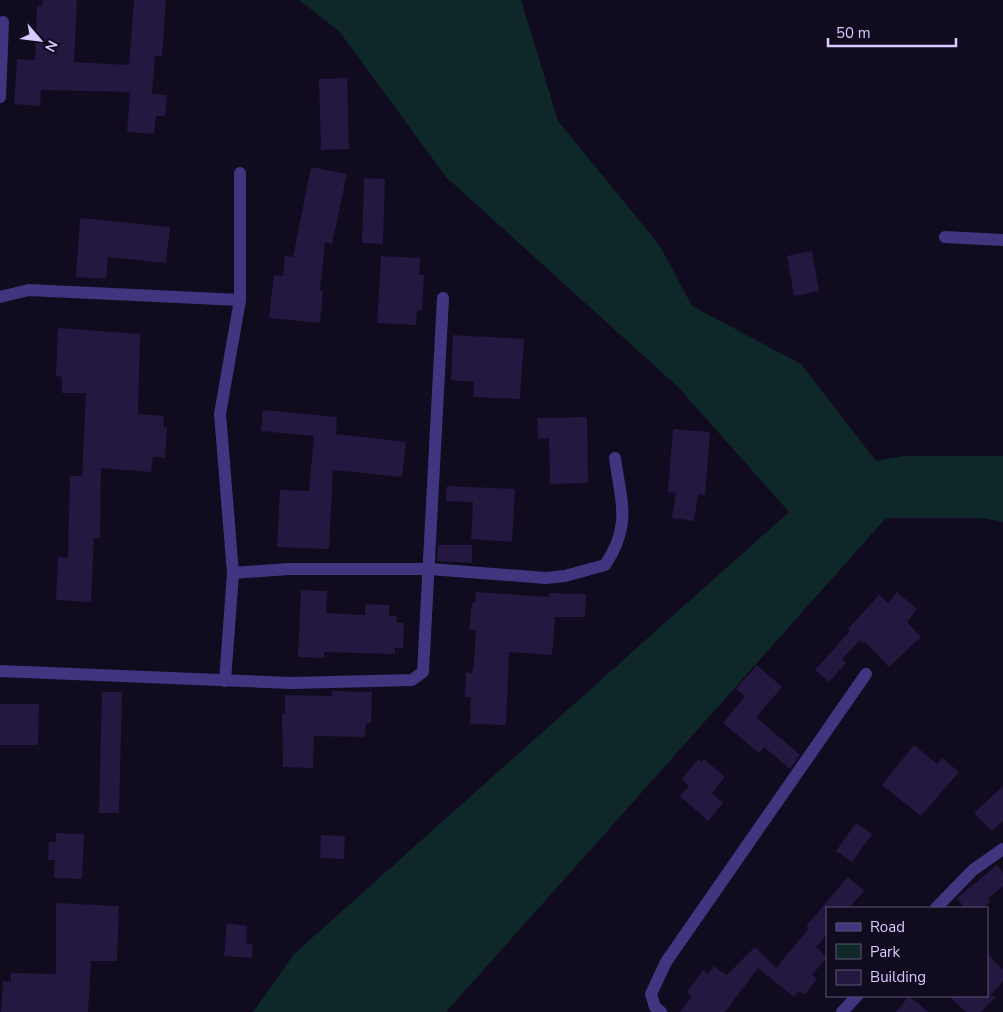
<svg xmlns="http://www.w3.org/2000/svg" width="1003" height="1012" font-family="'Nunito Sans',sans-serif">
<style>
.green{fill:#0e2729}
.building{fill:#241740}
.lines{fill:none;stroke-linecap:round;stroke-linejoin:round}
.minor{stroke:#40357f;stroke-width:12}
</style>
<rect width="100%" height="100%" fill="#110b1f"/>
<polygon class="green" points="299,0 521,0 558,121 660,246 692,306 801,364 876,461 904,456 1003,456 1003,522 982,518 886,518 446,1012 253,1012 294,954 789,512 678,387 446,177 339,31"/>
<g class="building">
<polygon points="43,0 77,0 74,62 129,65 134,0 166,0 162,56 155,56 152,94 167,95 165,116 156,116 154,134 127,132 130,92 41,90 40,106 14,104 17,59 35,60 37,6 42,6"/>
<polygon points="347,78 349,149 321,150 319,79"/>
<polygon points="311,167 347,174 332,244 325,242 320,291 323,291 320,323 269,318 274,275 283,276 285,256 293,257"/>
<polygon points="364,178 385,179 383,244 362,243"/>
<polygon points="80,218 170,227 166,263 108,257 106,279 76,277"/>
<polygon points="812,251 819,291 794,296 787,256"/>
<polygon points="381,256 420,258 419,275 424,275 422,310 417,310 416,325 377,323"/>
<polygon points="58,328 140,334 138,414 164,416 163,427 167,427 165,458 153,457 151,472 101,468 100,538 94,538 91,602 56,600 58,557 68,558 70,476 82,476 86,393 62,393 62,377 56,376"/>
<polygon points="453,335 524,339 520,399 473,397 474,382 451,380"/>
<polygon points="263,410 337,417 336,434 406,442 402,477 333,470 329,549 277,547 280,490 309,491 314,436 261,431"/>
<polygon points="587,417 588,483 550,484 549,438 538,439 537,418"/>
<polygon points="673,429 710,432 705,495 698,494 694,521 672,518 676,493 668,492"/>
<polygon points="447,486 515,489 512,542 471,539 473,502 446,501"/>
<polygon points="438,545 472,545 472,563 437,561"/>
<polygon points="301,590 327,591 326,613 365,615 365,604 389,605 389,616 397,616 396,623 404,623 403,648 395,648 395,654 324,652 324,658 298,657"/>
<polygon points="476,592 549,597 549,593 586,594 585,617 555,617 552,655 509,652 506,725 470,724 471,697 465,697 466,672 472,673 474,663 476,630 469,630 472,603 475,603"/>
<polygon points="897,592 917,609 907,622 921,637 889,667 864,641 863,643 860,640 842,659 846,663 829,682 815,670 850,631 848,629 879,595 888,603"/>
<polygon points="757,665 782,687 756,717 800,755 790,769 764,747 759,753 723,723 745,696 736,689"/>
<polygon points="332,691 372,692 371,723 366,723 365,737 314,736 313,768 283,767 282,713 285,713 285,695 332,696"/>
<polygon points="102,692 122,692 119,813 99,813"/>
<polygon points="0,704 39,704 38,745 0,745"/>
<polygon points="914,745 937,764 942,758 959,772 921,816 882,785"/>
<polygon points="698,759 701,762 704,759 725,777 712,793 723,803 708,821 680,796 689,786 682,779"/>
<polygon points="1003,786 1003,821 992,831 974,813"/>
<polygon points="856,823 872,834 852,862 836,851"/>
<polygon points="56,833 84,834 82,879 54,878 55,860 48,860 49,842 56,842"/>
<polygon points="321,835 345,836 344,859 320,858"/>
<polygon points="997,865 1003,873 1003,886 988,898 991,902 982,908 965,908 957,898"/>
<polygon points="848,877 864,891 849,908 827,908 827,934 816,947 827,957 812,975 817,979 804,995 799,991 794,997 758,968 725,1012 680,1012 692,996 687,992 703,970 708,974 714,966 727,975 755,947 776,968 809,928 806,926"/>
<polygon points="56,903 119,906 117,961 91,961 88,1012 1,1012 3,981 11,982 11,973 56,974"/>
<polygon points="227,923 247,926 246,943 253,944 252,958 224,956"/>
<polygon points="987,954 1003,969 1003,981 990,996 996,996 981,1012 966,1012 949,996 987,996"/>
<polygon points="909,996 928,1012 896,1012"/>
</g>
<g class="lines">
<g class="minor">
<polyline points="0,97 3,22"/>
<polyline points="945,237 1003,240"/>
<polyline points="0,297 29,290 240,300"/>
<path d="M233,573L289,569H430L546,578L565,576L605,565C632,525 621,502 615,458"/>
<polyline points="0,671 291,683 412,680 423,672 443,298"/>
<polyline points="225,681 233,573 220,414 240,300 240,173"/>
<polyline points="936,908 973,870 1003,849"/>
<polyline points="661,1012 655,1007 651,994 666,962 866,674"/>
<polyline points="842,1012 857,996"/>
</g>
</g>
<rect x="826" y="907" width="162" height="90" fill="#110b1f" stroke="#5f5779"/>
<rect x="836" y="923" width="25" height="8" fill="#40357f" stroke="#5f5779"/>
<text x="870" y="932" font-size="15" fill="#d5c9ff">Road</text>
<rect x="836" y="944" width="25" height="15" fill="#0e2729" stroke="#5f5779"/>
<text x="870" y="957" font-size="15" fill="#d5c9ff">Park</text>
<rect x="836" y="970" width="25" height="15" fill="#241740" stroke="#5f5779"/>
<text x="870" y="982" font-size="15" fill="#d5c9ff">Building</text>
<g transform="translate(40 40) rotate(118)" stroke="#110b1f" stroke-width="4" paint-order="stroke">
<path d="M0-4L9 19L0 12L-9 19Z" fill="#d5c9ff"/>
<text y="-8" font-size="14" font-weight="bold" text-anchor="middle" fill="#d5c9ff">N</text>
</g>
<path d="M828 38v8h128v-8" fill="none" stroke="#d5c9ff" stroke-width="2.5"/>
<text x="836" y="38" font-size="15" fill="#d5c9ff" stroke="#110b1f" stroke-width="4" paint-order="stroke">50 m</text>
</svg>
